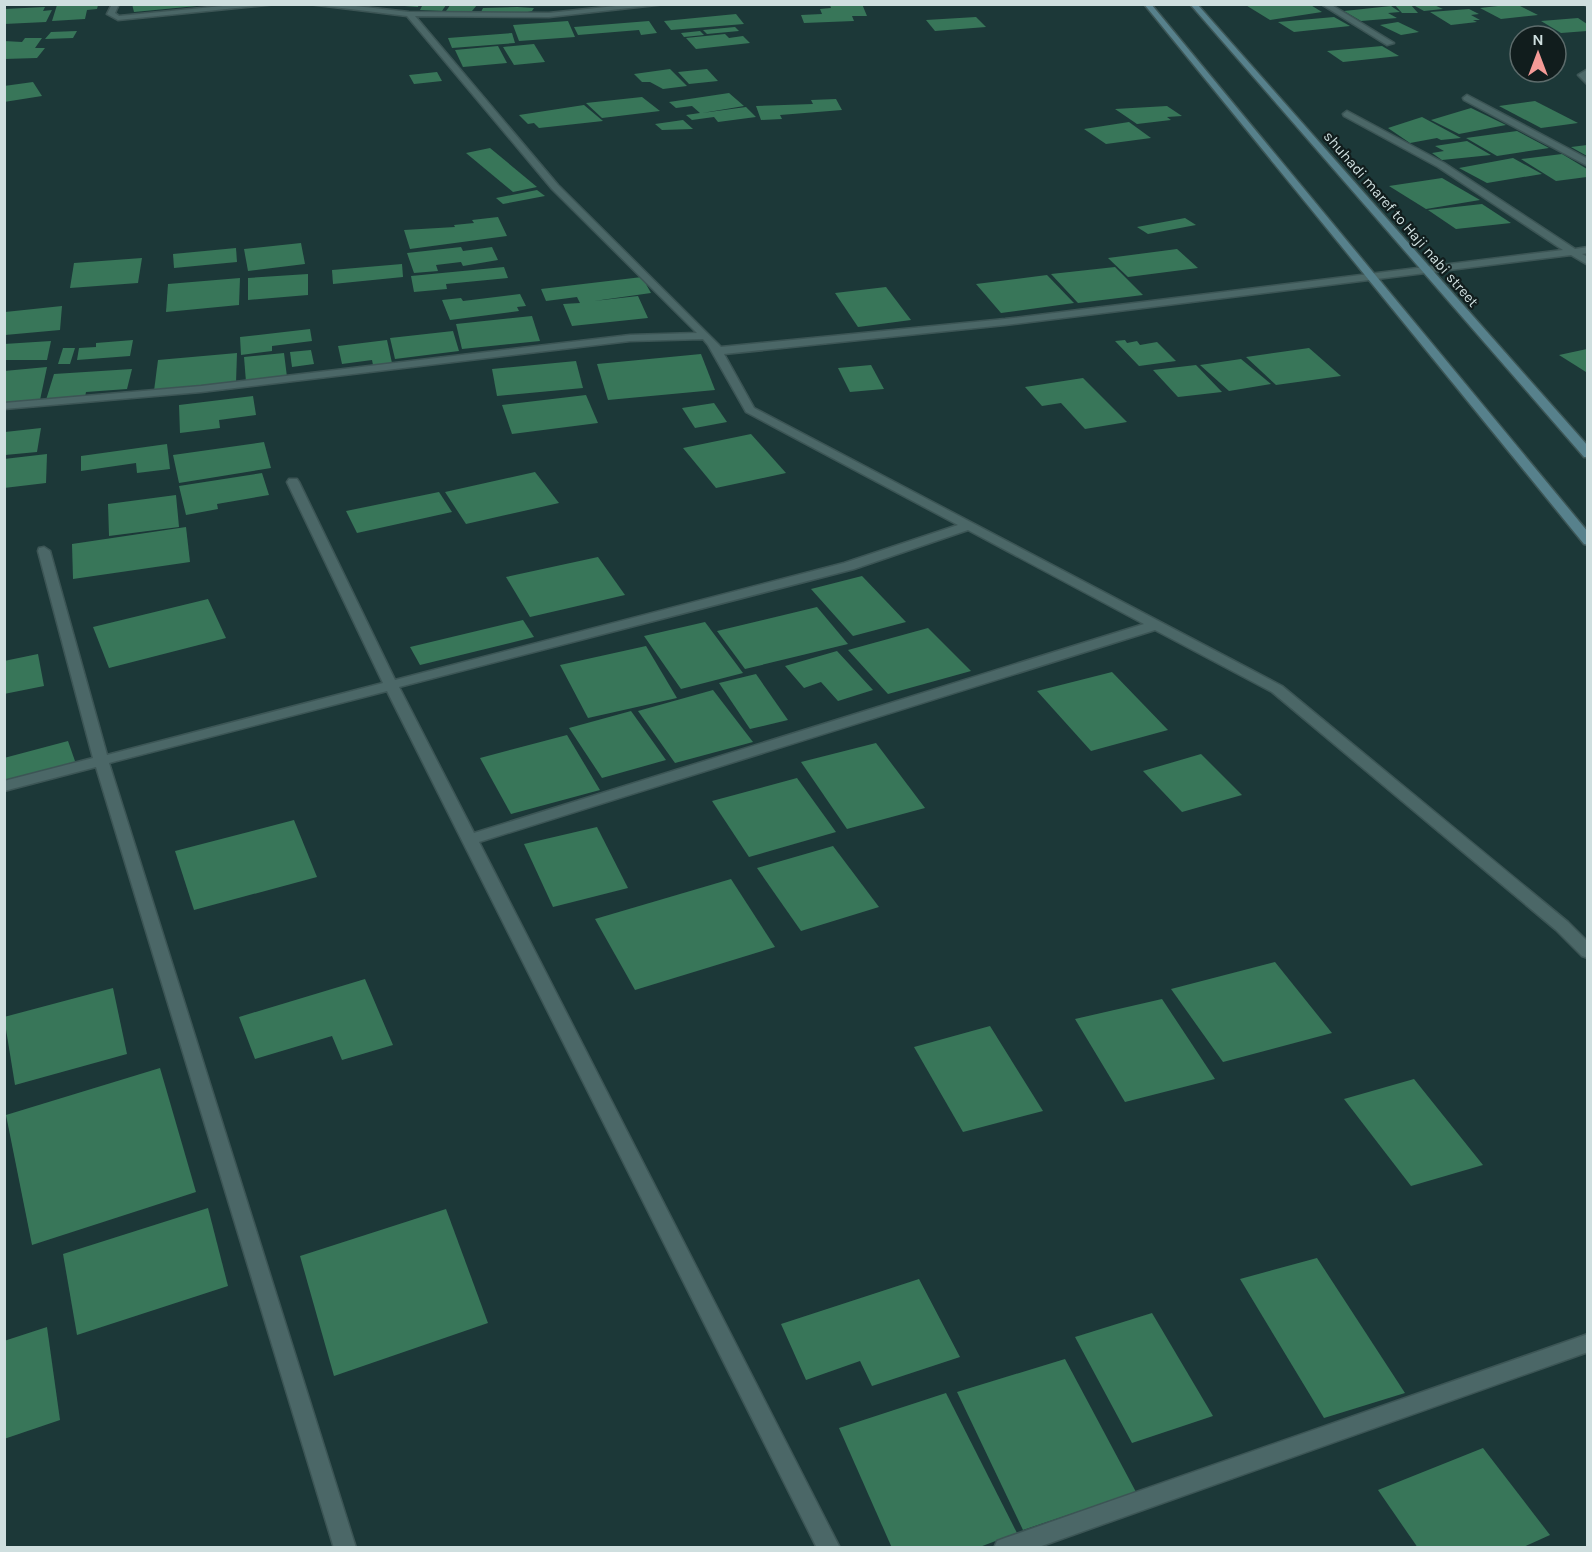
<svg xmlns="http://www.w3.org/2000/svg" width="1592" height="1552" font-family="Karla,sans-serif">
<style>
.building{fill:#387659}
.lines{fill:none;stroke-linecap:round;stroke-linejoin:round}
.street-casing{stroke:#3c5555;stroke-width:3}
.secondary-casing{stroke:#3c5555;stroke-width:3}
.street{fill:#4b6767;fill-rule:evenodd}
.secondary{fill:#57818c;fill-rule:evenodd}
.labels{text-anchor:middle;stroke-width:4.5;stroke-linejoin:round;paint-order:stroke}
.far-street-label{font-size:15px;fill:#cfdfdf;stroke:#111d1d}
</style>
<rect width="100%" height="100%" fill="#1c3838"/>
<g class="building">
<polygon points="132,4 197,4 197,6 134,12"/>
<polygon points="377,4 419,4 418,7"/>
<polygon points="423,4 440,4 446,5 442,11 420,10"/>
<polygon points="451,4 461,4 477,5 472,11 446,11"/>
<polygon points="862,4 867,16 852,16 854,21 804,23 801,15 822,14 820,9 831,8 830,5"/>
<polygon points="1244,4 1309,4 1322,12 1270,20"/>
<polygon points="1394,4 1410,4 1418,13 1402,13"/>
<polygon points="1516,4 1538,15 1501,19 1480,8"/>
<polygon points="57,5 98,5 97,9 87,10 85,19 52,21"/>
<polygon points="1434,5 1443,9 1424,11 1415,6"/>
<polygon points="1391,6 1400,12 1388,13 1397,18 1361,21 1344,11"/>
<polygon points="45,7 43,11 52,10 46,22 4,24 4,9"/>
<polygon points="517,7 534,8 532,11 523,13 481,12 483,8"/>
<polygon points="1469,9 1479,14 1471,15 1480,20 1473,20 1477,22 1451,25 1430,12"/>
<polygon points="736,14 744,24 671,30 664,21"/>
<polygon points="976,17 986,27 935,31 926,20"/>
<polygon points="1334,17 1350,26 1294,32 1278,22"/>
<polygon points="1578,18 1587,24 1587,31 1561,33 1541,21"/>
<polygon points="568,21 575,37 519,41 513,25"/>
<polygon points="649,21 657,33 641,35 639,30 578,35 574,27"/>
<polygon points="1398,22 1419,32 1401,35 1380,25"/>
<polygon points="735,27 739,31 707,34 703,30"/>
<polygon points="77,31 73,38 45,39 51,32"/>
<polygon points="700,31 704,35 684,37 681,33"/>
<polygon points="512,33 515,43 452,48 448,38"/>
<polygon points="725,34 729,38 743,36 750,43 696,49 686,38"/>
<polygon points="25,38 42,38 35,48 45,48 37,58 4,59 4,41 22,42"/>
<polygon points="534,44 545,62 514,65 503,47"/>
<polygon points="498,46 507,63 463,67 455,50"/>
<polygon points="1382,46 1399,56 1343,62 1327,51"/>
<polygon points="670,69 687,86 663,89 650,82 642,82 634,74"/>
<polygon points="707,69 718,81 689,84 678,72"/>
<polygon points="437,72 442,81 414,84 409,75"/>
<polygon points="33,82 42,96 4,102 4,86"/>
<polygon points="729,93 744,106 702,113 746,107 756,117 718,122 714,117 692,120 686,115 700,113 692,106 676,108 669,102"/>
<polygon points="642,97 660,111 602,118 586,103"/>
<polygon points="836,99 842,110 780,115 782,119 761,120 756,106 813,104 811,100"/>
<polygon points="1535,101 1578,123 1541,128 1499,106"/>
<polygon points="584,105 603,121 539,128 534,123 528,124 519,115"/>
<polygon points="1167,106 1182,116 1167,117 1171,120 1137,124 1115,109"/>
<polygon points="1471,108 1506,125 1459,134 1431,120"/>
<polygon points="1422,117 1461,138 1441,140 1437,138 1410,143 1388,128"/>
<polygon points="683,120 693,129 662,130 655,124"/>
<polygon points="1129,122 1151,138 1106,144 1084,129"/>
<polygon points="1517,131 1549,148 1497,156 1466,138"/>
<polygon points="1467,141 1491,155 1442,160 1432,153 1444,151 1435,146"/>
<polygon points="1587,145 1587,156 1571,147"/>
<polygon points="490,148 537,187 513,192 466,153"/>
<polygon points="1562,154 1587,169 1587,177 1556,181 1521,159"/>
<polygon points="1513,158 1542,174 1487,183 1459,168"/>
<polygon points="1442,178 1480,200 1426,209 1389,186"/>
<polygon points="537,190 545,196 503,204 496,198"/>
<polygon points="1482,204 1511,223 1456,229 1428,210"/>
<polygon points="498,217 507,236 410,249 404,230 455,227 454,225 474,223 472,220"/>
<polygon points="1185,218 1196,225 1148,234 1137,227"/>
<polygon points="301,243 305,264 248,271 244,249"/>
<polygon points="461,247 463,251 492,247 498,260 463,266 461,262 436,265 438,271 414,273 407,253"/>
<polygon points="236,248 237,262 174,268 173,254"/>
<polygon points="1177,249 1198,268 1128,277 1108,258"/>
<polygon points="142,258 138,283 70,288 74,263"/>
<polygon points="402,264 403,277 333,284 332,270"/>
<polygon points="504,267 508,278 446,284 447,289 414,292 411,276"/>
<polygon points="1115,267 1143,295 1078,303 1051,274"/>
<polygon points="308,274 308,295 248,300 248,278"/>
<polygon points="1047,275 1074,303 1001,313 976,284"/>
<polygon points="642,277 651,293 594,301 638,296 648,318 572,326 563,304 580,303 577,297 546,301 541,289"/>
<polygon points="240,278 239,305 166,312 168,284"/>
<polygon points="886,287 911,320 858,327 835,293"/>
<polygon points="520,294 526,306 517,307 519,311 450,320 442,300 461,298 463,301"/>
<polygon points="62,306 60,330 5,335 5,312"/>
<polygon points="532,316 540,341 462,349 456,324"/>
<polygon points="310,329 312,341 272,346 272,351 241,355 240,337"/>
<polygon points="453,331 459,351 395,359 390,338"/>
<polygon points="133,340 130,356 77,360 79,348 96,347 96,343"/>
<polygon points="387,340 392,363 373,365 372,360 342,364 338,346"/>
<polygon points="1125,340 1127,343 1137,341 1140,345 1157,342 1176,361 1139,366 1115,341"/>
<polygon points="51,341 47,360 4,360 4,344"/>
<polygon points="63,348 75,348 70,364 58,364"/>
<polygon points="1309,348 1341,376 1276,385 1246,357"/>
<polygon points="1587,349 1586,372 1559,355"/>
<polygon points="311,350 314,364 292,367 290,352"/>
<polygon points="237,353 236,383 154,391 158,360"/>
<polygon points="284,353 287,377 246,382 244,357"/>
<polygon points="701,354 715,390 608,400 597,364"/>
<polygon points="1241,359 1271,384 1229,391 1200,365"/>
<polygon points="576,361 583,388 497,396 492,369"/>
<polygon points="871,365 884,389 850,392 838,368"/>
<polygon points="1196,365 1222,392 1178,397 1153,370"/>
<polygon points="47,367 40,400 4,403 4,371"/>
<polygon points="132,369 127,389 86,392 85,397 46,400 54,374"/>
<polygon points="1083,378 1127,422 1085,429 1061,403 1042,406 1025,387"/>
<polygon points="586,395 598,423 512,434 502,405"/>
<polygon points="253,396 256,415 219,420 220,428 180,433 179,405"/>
<polygon points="714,403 727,422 695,428 682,408"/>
<polygon points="41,428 37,452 5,455 5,432"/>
<polygon points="751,434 786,473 716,488 683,448"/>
<polygon points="264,442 271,468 179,483 173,455"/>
<polygon points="167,444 170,469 137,473 136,463 81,471 81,456"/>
<polygon points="47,454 46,483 4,488 4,459"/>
<polygon points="535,472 559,503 466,524 445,492"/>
<polygon points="262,473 269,495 217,504 218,509 186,515 179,486"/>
<polygon points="439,492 452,512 357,533 346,511"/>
<polygon points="176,495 179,527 109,536 108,504"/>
<polygon points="186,527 190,562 73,579 72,544"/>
<polygon points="598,557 625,595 530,617 506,577"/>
<polygon points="862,576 906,622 853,636 811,589"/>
<polygon points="208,599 226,638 109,668 93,627"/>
<polygon points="817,607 848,644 745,669 717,631"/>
<polygon points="523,620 534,637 420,665 410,647"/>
<polygon points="705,622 743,673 681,689 644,636"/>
<polygon points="928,628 971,671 888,694 848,650"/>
<polygon points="646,646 677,698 588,718 560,665"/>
<polygon points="837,651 873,690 838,701 821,682 804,688 785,666"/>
<polygon points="38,654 44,686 4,694 4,661"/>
<polygon points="1112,672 1168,730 1091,751 1037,691"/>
<polygon points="756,674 788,720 750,729 719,683"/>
<polygon points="713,690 753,742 675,763 638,711"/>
<polygon points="631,711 666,760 602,778 569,728"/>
<polygon points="567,735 600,790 511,814 480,758"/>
<polygon points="68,741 76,764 4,783 4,758"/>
<polygon points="876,743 925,808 847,829 801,762"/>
<polygon points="1201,754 1242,795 1182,812 1143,771"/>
<polygon points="797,778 836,832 749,857 712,801"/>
<polygon points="294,820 317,877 194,910 175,851"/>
<polygon points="597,827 628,888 553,907 524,844"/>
<polygon points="833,846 879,907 801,931 757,868"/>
<polygon points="731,879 775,947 635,990 595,919"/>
<polygon points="1275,962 1332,1033 1223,1062 1171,989"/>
<polygon points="365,979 393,1045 342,1060 332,1036 255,1059 239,1017"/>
<polygon points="113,988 127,1054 15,1085 4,1017"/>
<polygon points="1162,999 1215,1079 1125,1102 1075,1019"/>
<polygon points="990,1026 1043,1111 963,1132 914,1047"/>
<polygon points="160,1068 196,1192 32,1245 6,1115"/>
<polygon points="1414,1079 1483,1165 1411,1186 1344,1099"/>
<polygon points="208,1208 228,1286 77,1335 63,1254"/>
<polygon points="446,1209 488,1323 334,1376 300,1256"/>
<polygon points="1317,1258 1405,1393 1324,1418 1240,1279"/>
<polygon points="919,1279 960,1357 872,1386 860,1361 806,1380 781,1324"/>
<polygon points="1152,1313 1213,1416 1132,1443 1075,1337"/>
<polygon points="47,1327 60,1420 4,1439 4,1341"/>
<polygon points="1065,1359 1136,1492 1023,1530 957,1392"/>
<polygon points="946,1393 1017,1533 977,1548 892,1548 839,1428"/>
<polygon points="1483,1448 1550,1535 1521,1548 1418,1548 1378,1490"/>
</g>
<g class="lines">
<defs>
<g id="street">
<polygon points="112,4 119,4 115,13 119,16 243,4 276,4 118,20 107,14"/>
<path d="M309,4H338L409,12L549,13L634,4H665L549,17L415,16L558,185L721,347L1005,319L1563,250L1438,167L1344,116L1343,114L1347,111L1444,163L1575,249L1588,247V253L1582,254L1588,257V265L1571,255L1005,325L724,354L754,408L1282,686L1568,922L1588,942V958L1582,956L1556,930L1272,692L1155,630L479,842L840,1548H817L387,691L109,763L356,1548H334L96,767L4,791V781L93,758L38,551L39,548L44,547L50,551L107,755L383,683L287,482L289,479H297L299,482L395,680L844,563L958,525L746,412L708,345L703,339L630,341L201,392L4,409V403L201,386L630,335L697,333L552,189L407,16ZM968,530L1144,624L474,833L399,687L854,569Z"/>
<polygon points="1321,4 1330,4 1394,43 1387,45"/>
<polygon points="1584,4 1588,4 1588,7"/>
<polygon points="1588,69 1588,85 1578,75"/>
<polygon points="1467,95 1588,159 1588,166 1464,100 1463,98"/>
<polygon points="1588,1334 1588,1352 1036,1548 994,1548 997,1541 1005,1538"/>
</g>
<g id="secondary">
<polygon points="1144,4 1151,4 1588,532 1588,545 1584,544"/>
<polygon points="1190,4 1197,4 1588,446 1588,457 1584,457"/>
</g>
</defs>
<use href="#street" class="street-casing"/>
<use href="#secondary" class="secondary-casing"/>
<use href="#street" class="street"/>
<use href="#secondary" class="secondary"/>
</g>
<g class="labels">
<g class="far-street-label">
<text transform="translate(1401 219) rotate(49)" y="5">shuhadi maref to Haji nabi street</text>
</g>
</g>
<rect width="1592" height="1552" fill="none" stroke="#cfdfdf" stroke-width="12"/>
<g transform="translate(1538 54)"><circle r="28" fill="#111d1d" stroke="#5d6b6b" stroke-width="1.5"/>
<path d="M0-4.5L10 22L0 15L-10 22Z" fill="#f59b97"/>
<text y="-9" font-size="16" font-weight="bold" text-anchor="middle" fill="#cfdfdf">N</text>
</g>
</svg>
